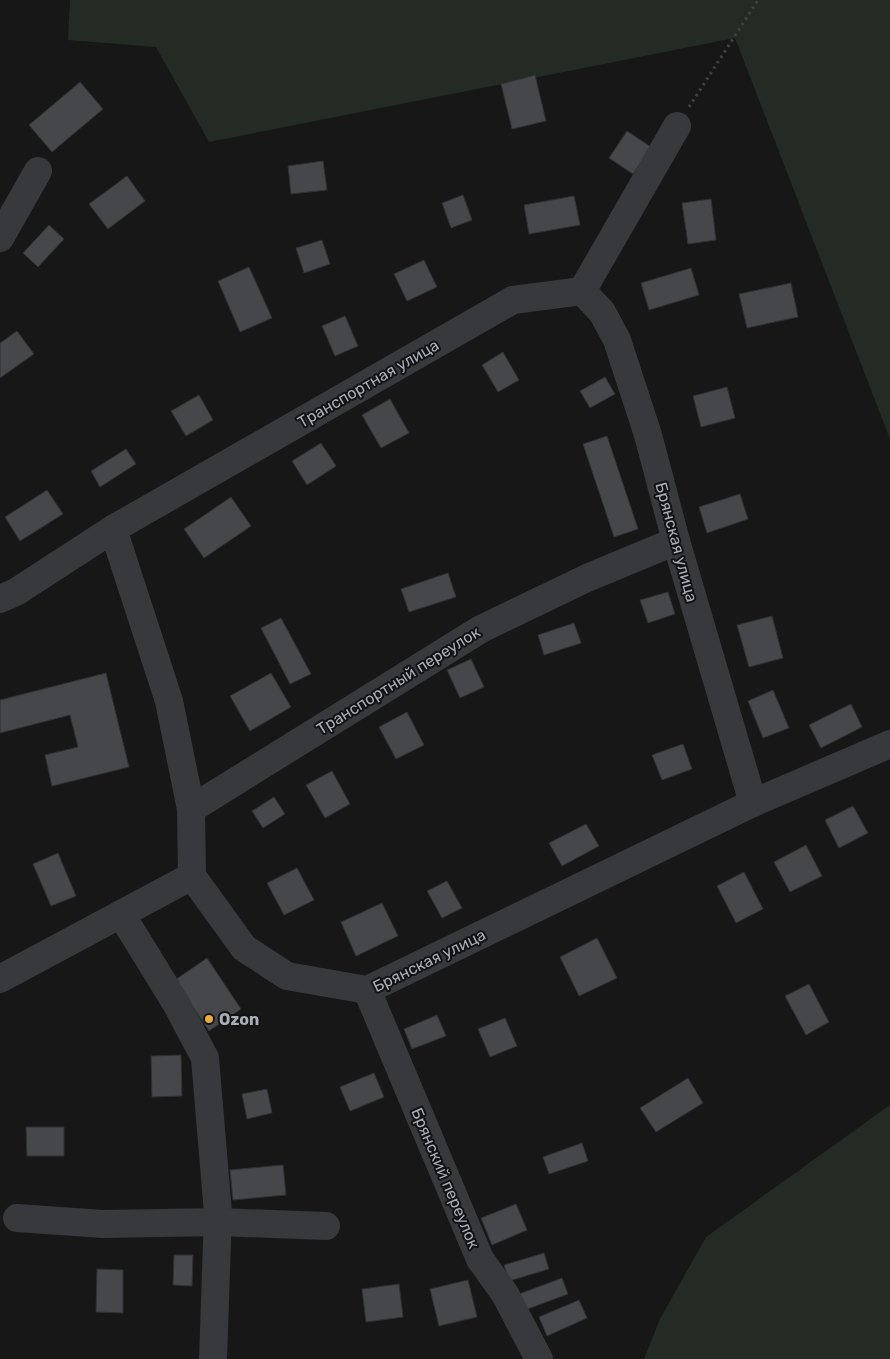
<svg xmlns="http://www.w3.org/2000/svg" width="890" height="1359" font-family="Rubik,sans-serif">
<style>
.green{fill:#232b24}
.building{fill:#46474b;stroke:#313134}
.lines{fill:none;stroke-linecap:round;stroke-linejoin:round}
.path{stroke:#3e4044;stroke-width:3;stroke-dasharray:2.5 4;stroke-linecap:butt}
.minor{stroke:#38393d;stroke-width:28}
.poi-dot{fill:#e7ac40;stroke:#121213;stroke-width:2}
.labels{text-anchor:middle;stroke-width:4;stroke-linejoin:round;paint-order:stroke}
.street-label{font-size:16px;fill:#a9aeb8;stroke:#121213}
.poi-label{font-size:16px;font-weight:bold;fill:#a9aeb8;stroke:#121213;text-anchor:start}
</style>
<rect width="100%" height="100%" fill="#171718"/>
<g class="green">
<polygon points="70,0 890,0 890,439 735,38 209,142 156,47 68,40"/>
<polygon points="890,1105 890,1359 644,1359 660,1319 706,1237"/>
</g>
<g class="building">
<polygon points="535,75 546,121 512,129 501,84"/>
<polygon points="80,82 103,109 52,152 29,125"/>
<polygon points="627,131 651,147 633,174 609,158"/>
<polygon points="323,161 327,190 291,194 288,166"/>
<polygon points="127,176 145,201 108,229 89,204"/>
<polygon points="463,195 472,220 451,228 442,203"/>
<polygon points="574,196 580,225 529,234 524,205"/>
<polygon points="711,199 716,240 688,244 682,203"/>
<polygon points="49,225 64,239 38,267 23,253"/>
<polygon points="322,240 330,264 304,273 296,248"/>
<polygon points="424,260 437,287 407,301 394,274"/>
<polygon points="249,267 272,318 240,332 218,281"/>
<polygon points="691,268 699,295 649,310 641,283"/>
<polygon points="791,283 798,317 747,328 739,294"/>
<polygon points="345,316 358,346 335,356 322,326"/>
<polygon points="17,331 34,354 0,378 0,343"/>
<polygon points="503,352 519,380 498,392 482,365"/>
<polygon points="605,377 615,394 590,408 580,391"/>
<polygon points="727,387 735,418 701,427 693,396"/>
<polygon points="199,395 213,420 186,436 171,411"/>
<polygon points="390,399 409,433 381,448 362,415"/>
<polygon points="607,436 638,529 614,537 583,444"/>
<polygon points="321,443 336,466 307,485 292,461"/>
<polygon points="126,449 136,464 100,487 91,471"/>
<polygon points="47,490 63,514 20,541 5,517"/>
<polygon points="740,494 748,519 707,533 699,507"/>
<polygon points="231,497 251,526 204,558 184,529"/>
<polygon points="448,573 456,597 409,612 401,589"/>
<polygon points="668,592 675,614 648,623 640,600"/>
<polygon points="772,616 783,658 749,667 737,625"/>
<polygon points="281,618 311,674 290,684 261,628"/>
<polygon points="574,623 581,643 544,655 538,635"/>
<polygon points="471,659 484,687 460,698 447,670"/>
<polygon points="106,673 129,767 52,786 45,755 78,747 70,715 0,733 0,700"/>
<polygon points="271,673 291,707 250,731 230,696"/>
<polygon points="773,690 789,728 763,738 748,701"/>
<polygon points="851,704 862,727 821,748 809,725"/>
<polygon points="407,712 424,745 396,759 379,727"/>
<polygon points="683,744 692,769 662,780 652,755"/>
<polygon points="332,771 350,804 325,818 306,785"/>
<polygon points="274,797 285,814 263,828 252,811"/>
<polygon points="853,806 868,833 839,848 825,820"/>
<polygon points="586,824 599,846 562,866 549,843"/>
<polygon points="806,845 822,876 790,892 774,862"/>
<polygon points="58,853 76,896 51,906 33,864"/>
<polygon points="297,868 314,900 284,915 267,883"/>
<polygon points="744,872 763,909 736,923 717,886"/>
<polygon points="447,881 462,908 442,918 427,891"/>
<polygon points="382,903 398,936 356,956 341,922"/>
<polygon points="597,938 617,978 579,996 560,957"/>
<polygon points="207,958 241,1009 209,1031 175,980"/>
<polygon points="809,984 829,1022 806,1035 785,996"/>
<polygon points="437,1015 446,1036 412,1049 404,1029"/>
<polygon points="505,1018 517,1046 490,1057 478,1029"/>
<polygon points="181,1055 182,1096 152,1097 151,1056"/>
<polygon points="374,1073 384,1097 350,1111 340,1087"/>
<polygon points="688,1078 703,1103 656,1132 640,1108"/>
<polygon points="267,1089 272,1113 247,1119 242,1094"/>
<polygon points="26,1127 64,1127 64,1156 27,1156"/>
<polygon points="582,1143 588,1161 549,1174 543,1157"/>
<polygon points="283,1165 286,1195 233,1200 230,1170"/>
<polygon points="516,1204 527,1230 492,1245 481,1218"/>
<polygon points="544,1253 549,1269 509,1281 504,1265"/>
<polygon points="174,1255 193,1255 192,1286 173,1285"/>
<polygon points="97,1269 123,1270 123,1313 96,1312"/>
<polygon points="562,1278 568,1294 525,1310 519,1294"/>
<polygon points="468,1280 477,1317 439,1326 430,1289"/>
<polygon points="399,1284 403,1317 366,1322 362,1289"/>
<polygon points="579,1300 587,1318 547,1336 539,1317"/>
</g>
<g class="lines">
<polyline class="path" points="689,107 758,0"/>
<g class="minor">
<polyline points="0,238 38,171"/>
<polyline points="582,291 602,312 617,340 648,435 676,541 753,803"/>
<polyline points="113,529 169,701 191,809"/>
<polyline points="0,599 16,592 113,529 513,300 582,291 677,126"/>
<polyline points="192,876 244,948 287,976 367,990 753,803 890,744"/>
<polyline points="192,876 191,809 481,629 587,578 676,541"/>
<polyline points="121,914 177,1005 205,1058 218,1213 213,1359"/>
<polyline points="0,979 192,876"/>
<polyline points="367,990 480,1259 505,1294 539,1359"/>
<polyline points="17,1218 103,1224 218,1222 326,1226"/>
</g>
</g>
<circle class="poi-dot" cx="209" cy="1019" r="5"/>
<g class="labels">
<g class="street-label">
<text transform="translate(368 383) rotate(-30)" y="6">Транспортная улица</text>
<text transform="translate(677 542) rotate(75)" y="6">Брянская улица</text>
<text transform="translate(398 680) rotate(-32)" y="6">Транспортный переулок</text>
<text transform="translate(429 960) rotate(-26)" y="6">Брянская улица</text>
<text transform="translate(446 1178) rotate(67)" y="6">Брянский переулок</text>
</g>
<g class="poi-label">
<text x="219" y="1025">Ozon</text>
</g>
</g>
</svg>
